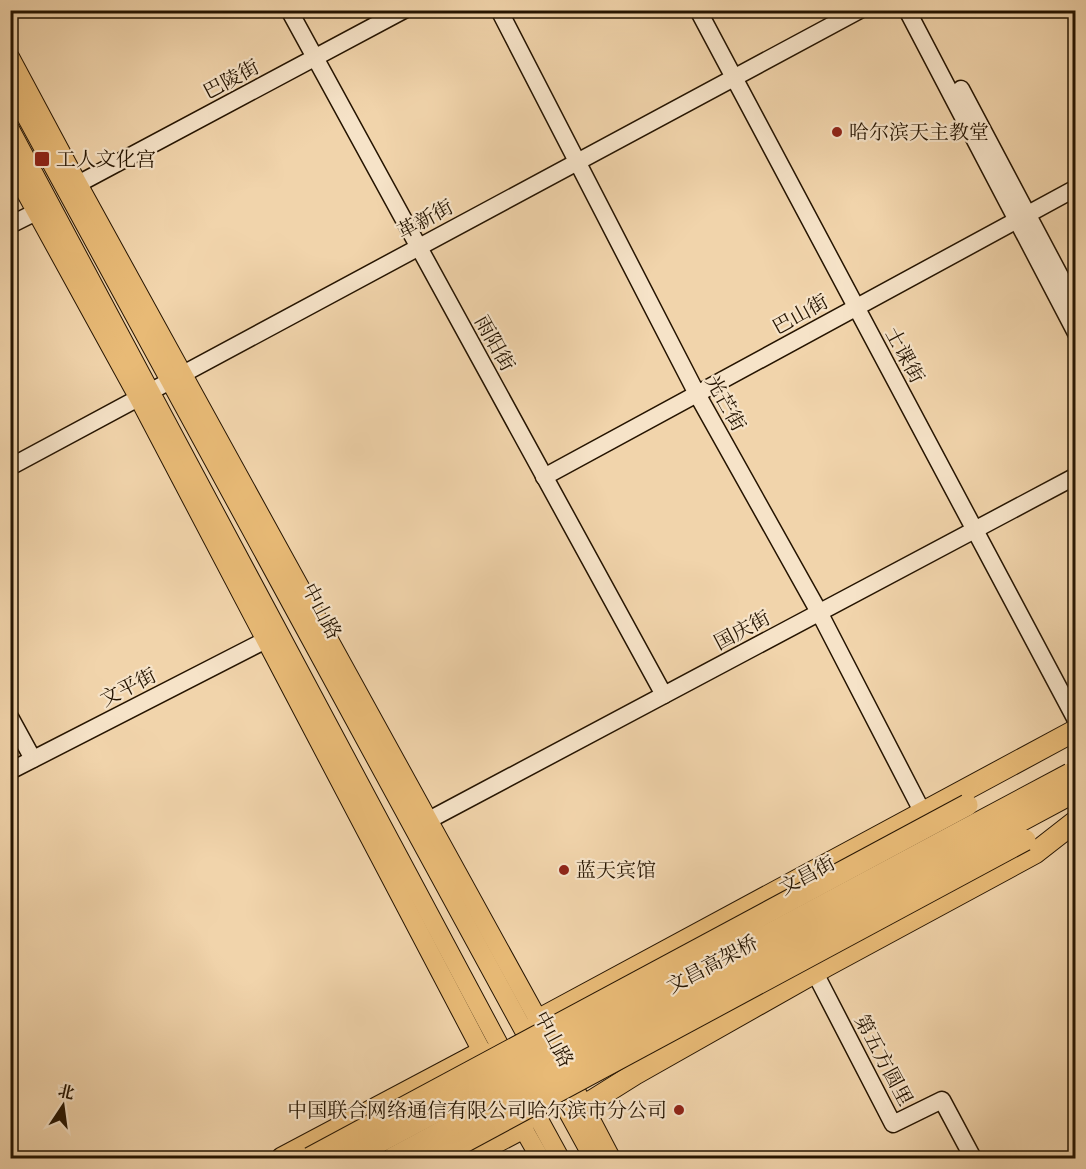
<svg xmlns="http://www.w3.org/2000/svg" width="1086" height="1169" font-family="'EB Garamond','Noto Serif SC',serif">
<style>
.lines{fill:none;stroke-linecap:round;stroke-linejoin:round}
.secondary-casing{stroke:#251400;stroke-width:19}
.primary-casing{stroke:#251400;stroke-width:20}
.highway-casing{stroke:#251400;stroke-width:23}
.secondary{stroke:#f6e3c8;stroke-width:16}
.primary{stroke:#e8ba76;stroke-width:18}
.highway{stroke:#e8ba76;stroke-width:21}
.highway-bridge-casing{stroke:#251400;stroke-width:23;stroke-linecap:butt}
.highway-bridge{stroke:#e8ba76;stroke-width:21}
.poi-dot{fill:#8f2418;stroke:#f6e3c8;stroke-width:2}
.labels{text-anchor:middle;stroke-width:4.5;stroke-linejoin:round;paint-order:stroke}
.street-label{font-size:20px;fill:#251400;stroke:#f6e3c8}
.poi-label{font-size:20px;fill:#251400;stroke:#f6e3c8;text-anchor:start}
</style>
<rect width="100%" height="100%" fill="#f1d4ab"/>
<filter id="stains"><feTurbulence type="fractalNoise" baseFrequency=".00333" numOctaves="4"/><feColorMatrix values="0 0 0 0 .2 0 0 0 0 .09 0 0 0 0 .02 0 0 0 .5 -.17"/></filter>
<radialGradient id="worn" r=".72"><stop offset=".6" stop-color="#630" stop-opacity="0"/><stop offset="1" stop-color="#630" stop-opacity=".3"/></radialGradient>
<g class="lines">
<defs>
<g id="secondary">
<polyline points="289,10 664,695"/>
<polyline points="499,10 697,394 819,612 923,813"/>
<polyline points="698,10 1076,720"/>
<polyline points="907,10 1076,333"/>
<polyline points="961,89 1076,306"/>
<polyline points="78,184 404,10"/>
<polyline points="10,225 36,212"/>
<polyline points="10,467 860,10"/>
<polyline points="544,477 1076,188"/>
<polyline points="10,717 33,759"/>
<polyline points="10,771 264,641"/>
<polyline points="427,821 1076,476"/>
<polyline points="815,973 893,1124 942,1100 973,1158"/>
</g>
<g id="primary">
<polyline points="10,57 78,184 545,1032"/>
<polyline points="10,87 535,1051"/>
<polyline points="10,129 511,1067"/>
<polyline points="10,164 138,397 489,1065"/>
<polyline points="566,1072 611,1158"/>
<polyline points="551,1081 593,1158"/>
<polyline points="525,1094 560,1158"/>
<polyline points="516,1116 540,1158"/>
</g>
<g id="highway">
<polyline points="538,1020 1076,730"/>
<polyline points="584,1106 635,1074 826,966 1035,853 1076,821"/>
<polyline points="282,1158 482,1052"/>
<polyline points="466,1158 523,1128"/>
</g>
</defs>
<use href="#secondary" class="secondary-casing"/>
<use href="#primary" class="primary-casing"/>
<use href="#highway" class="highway-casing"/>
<use href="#secondary" class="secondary"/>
<use href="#primary" class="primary"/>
<use href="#highway" class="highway"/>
<defs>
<g id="highway-bridge">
<polyline points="310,1158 967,805"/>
<polyline points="349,1158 1070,774"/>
<polyline points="393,1158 1076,791"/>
<polyline points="434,1158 1025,840"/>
</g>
</defs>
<use href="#highway-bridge" class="highway-bridge-casing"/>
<use href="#highway-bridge" class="highway-bridge"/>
</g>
<g class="poi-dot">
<circle cx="837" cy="132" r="6"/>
<rect x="34" y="151" width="16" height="16" rx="3"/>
<circle cx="564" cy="870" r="6"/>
<circle cx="679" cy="1110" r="6"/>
</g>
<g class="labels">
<g class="street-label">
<text transform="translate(231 79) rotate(-28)" y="7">巴陵街</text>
<text transform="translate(425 219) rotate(-28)" y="7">革新街</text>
<text transform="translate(800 314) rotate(-29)" y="7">巴山街</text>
<text transform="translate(495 343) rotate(61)" y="7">雨阳街</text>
<text transform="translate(905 355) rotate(62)" y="7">士课街</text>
<text transform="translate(726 403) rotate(61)" y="7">光芒街</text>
<text transform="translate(322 611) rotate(62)" y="7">中山路</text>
<text transform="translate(742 630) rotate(-28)" y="7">国庆街</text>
<text transform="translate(128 687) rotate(-27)" y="7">文平街</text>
<text transform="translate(807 875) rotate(-28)" y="7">文昌街</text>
<text transform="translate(712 964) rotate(-28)" y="7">文昌高架桥</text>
<text transform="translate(554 1039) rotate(62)" y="7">中山路</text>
<text transform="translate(884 1060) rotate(62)" y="7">第五方圆里</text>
</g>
<g class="poi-label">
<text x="849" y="139">哈尔滨天主教堂</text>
<text x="56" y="166">工人文化宫</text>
<text x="576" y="877">蓝天宾馆</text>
<text x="667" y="1117" text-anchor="end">中国联合网络通信有限公司哈尔滨市分公司</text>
</g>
</g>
<rect width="1086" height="1169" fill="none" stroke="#f1d4ab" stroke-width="36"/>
<rect x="12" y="12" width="1062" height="1145" fill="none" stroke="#251400" stroke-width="3"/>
<rect x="18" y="18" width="1050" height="1133" fill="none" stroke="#251400" stroke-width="1.5"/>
<g transform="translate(63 1106) rotate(13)" stroke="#f6e3c8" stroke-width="4.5" paint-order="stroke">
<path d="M0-4.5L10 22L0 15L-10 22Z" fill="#251400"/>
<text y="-9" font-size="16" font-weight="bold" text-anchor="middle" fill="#251400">北</text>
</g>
<rect width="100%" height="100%" filter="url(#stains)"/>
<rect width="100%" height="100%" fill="url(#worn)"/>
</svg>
